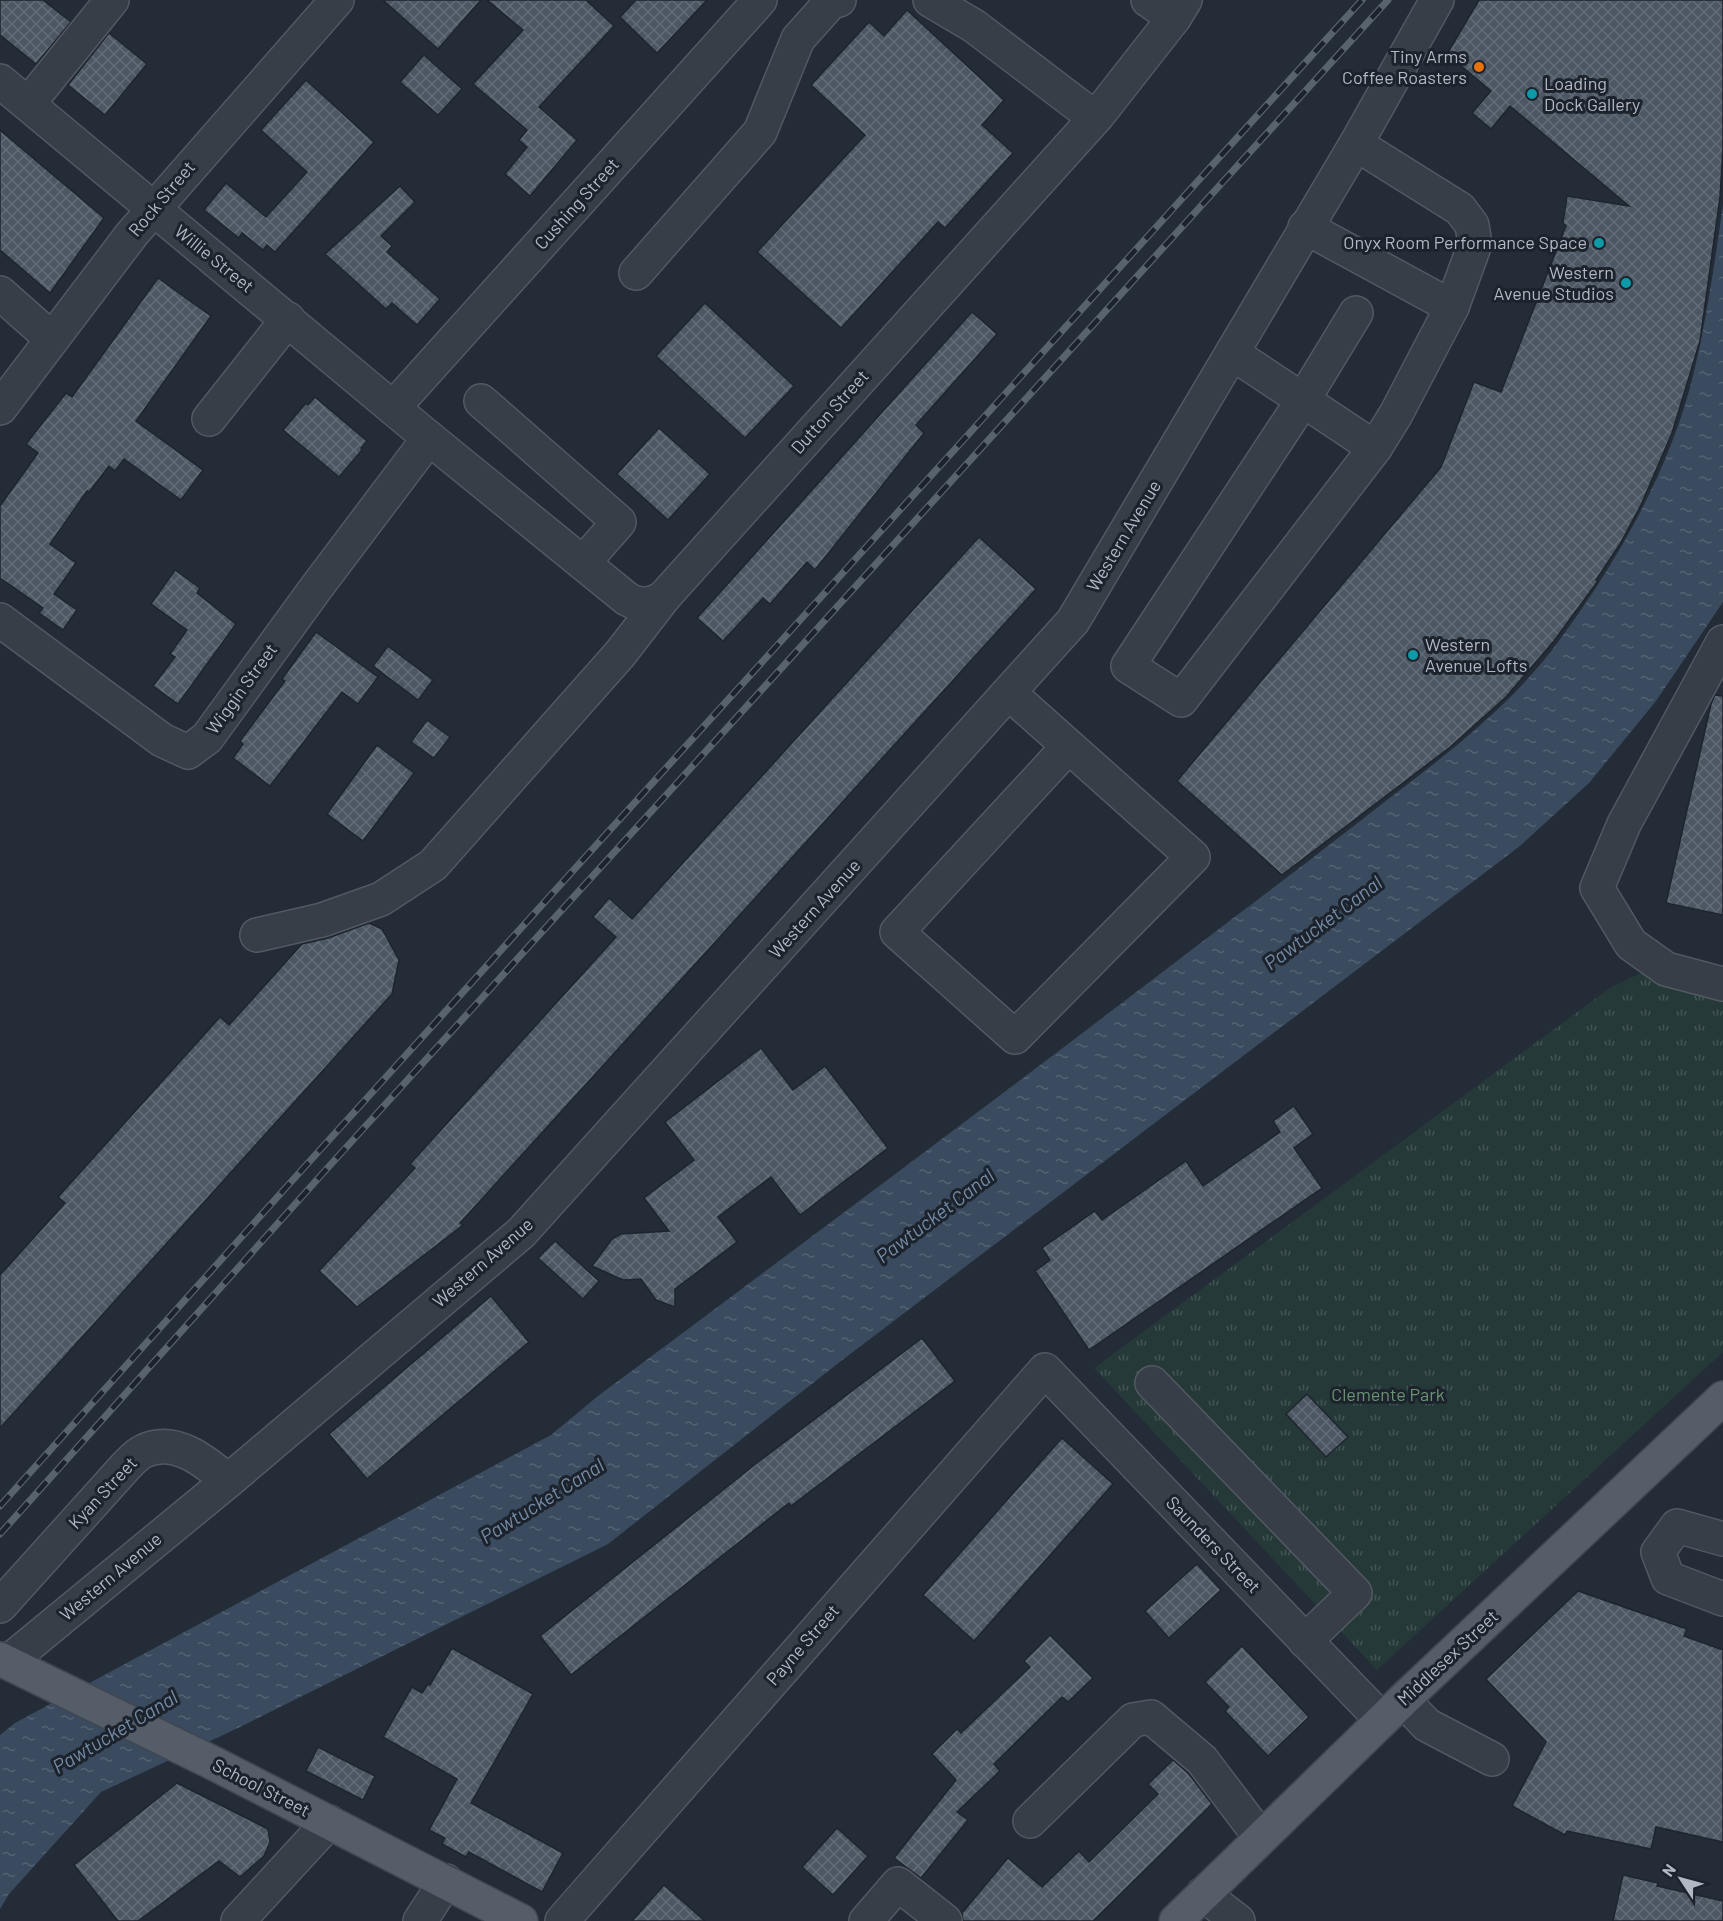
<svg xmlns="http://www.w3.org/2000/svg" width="1723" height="1921" font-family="Barlow,sans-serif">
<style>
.park{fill:url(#park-tufts)}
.water{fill:url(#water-ripples)}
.building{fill:url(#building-cross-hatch);stroke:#1e252e;stroke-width:1.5}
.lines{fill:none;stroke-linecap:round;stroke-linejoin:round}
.minor-casing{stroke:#525962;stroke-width:36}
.major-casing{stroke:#404751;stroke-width:36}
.minor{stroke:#373e48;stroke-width:33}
.major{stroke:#555d68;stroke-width:33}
.rail-casing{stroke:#59636e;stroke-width:7}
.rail{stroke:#1c232c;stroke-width:4.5;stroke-dasharray:14;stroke-linecap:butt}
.food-dot{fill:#e8710a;stroke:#1c232c;stroke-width:2}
.culture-dot{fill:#0f9aa8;stroke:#1c232c;stroke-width:2}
.labels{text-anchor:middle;stroke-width:6;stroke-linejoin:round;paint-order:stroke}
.poi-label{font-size:18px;fill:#b2b9c4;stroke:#1c232c;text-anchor:end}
.street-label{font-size:18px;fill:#b2b9c4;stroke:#1c232c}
.park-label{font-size:18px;fill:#6b9273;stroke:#1c232c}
.water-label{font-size:20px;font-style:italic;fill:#758ba5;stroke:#1c232c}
</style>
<defs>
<pattern id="park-tufts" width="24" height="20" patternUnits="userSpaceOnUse" patternTransform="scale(1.5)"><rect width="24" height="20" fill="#263939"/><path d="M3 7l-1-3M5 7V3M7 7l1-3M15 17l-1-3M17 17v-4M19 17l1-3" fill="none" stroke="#435454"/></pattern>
<pattern id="water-ripples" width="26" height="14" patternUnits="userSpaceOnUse" patternTransform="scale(1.5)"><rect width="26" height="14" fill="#3a4b5f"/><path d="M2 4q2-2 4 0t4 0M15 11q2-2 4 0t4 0" fill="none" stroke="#546374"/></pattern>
<pattern id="building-cross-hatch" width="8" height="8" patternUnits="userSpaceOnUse" patternTransform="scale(1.5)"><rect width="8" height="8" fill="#4c5763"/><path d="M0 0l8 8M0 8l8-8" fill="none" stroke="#636d78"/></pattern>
</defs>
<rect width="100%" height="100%" fill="#232c37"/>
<polygon class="park" points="1668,960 1723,972 1723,1352 1377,1670 1094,1368 1610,988"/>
<path class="water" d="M1723,204V602L1656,701L1589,783L1520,846L841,1361L608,1544L238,1728L101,1792L9,1894L0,1909V1735L15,1723L551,1435L598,1396C810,1238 1022,1080 1232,919C1284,880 1336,840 1387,800C1450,752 1515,702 1561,638C1619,559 1671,468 1694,372C1707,317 1715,261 1723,204Z"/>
<g class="building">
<polygon points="0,0 43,0 71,22 36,64 0,35"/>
<polygon points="383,0 481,0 438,49"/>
<polygon points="487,0 586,0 614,26 539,107 577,140 530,196 505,174 527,147 519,140 527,130 473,84 523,30"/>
<polygon points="636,0 707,0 657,53 620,17"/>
<polygon points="1479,0 1723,0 1723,148 1720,197 1700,341 1672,433 1641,505 1620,544 1596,580 1598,581 1554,641 1506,697 1449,748 1282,875 1177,781 1441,467 1474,382 1501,392 1566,226 1563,223 1567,196 1629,206 1510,106 1491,129 1472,113 1491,91 1447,54"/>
<polygon points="907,10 1004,100 982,125 1013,153 945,228 938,222 841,328 757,252 865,135 811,85 869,22 884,36"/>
<polygon points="109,33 147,64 105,115 68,85"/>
<polygon points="424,55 462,89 438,115 400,82"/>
<polygon points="306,80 374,142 275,252 267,245 263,250 242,233 239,238 204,210 226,183 266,217 307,172 261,130"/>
<polygon points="0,130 104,218 50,293 0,250"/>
<polygon points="400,186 415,202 381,236 392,246 387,252 440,299 417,325 392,303 386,309 325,254"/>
<polygon points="158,278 211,316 136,421 203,470 181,500 124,459 115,471 109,466 89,492 87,491 50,544 76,563 54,594 77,610 63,630 39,613 43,608 0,578 0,506 38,453 26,444 66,393 72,397"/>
<polygon points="705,303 794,386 745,438 656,356"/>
<polygon points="972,312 997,334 916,425 924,433 815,570 807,562 770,604 763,598 723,641 697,618"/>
<polygon points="315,397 367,441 361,448 362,450 339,477 283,430 306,403 308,405"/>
<polygon points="659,428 710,474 668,520 617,474"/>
<polygon points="979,537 1036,589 460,1223 463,1225 357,1307 319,1271 415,1168 410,1164 616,937 593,917 609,898 632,919"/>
<polygon points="175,570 200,588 197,593 236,624 178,704 153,686 175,657 170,654 187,630 151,604"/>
<polygon points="316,632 378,677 358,704 342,692 270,786 233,758 243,744 240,741 285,681 282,679"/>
<polygon points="388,646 433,680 418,700 373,666"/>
<polygon points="1715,695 1723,696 1723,915 1666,903 1711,704"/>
<polygon points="427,720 450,737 434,758 411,742"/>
<polygon points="377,745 414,773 363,841 327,814"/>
<polygon points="369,923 382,929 399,960 392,994 0,1428 0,1275 65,1203 58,1197 220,1017 229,1025 302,944 328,938"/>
<polygon points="761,1048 793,1090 825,1066 888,1148 800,1215 771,1177 718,1217 737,1242 675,1289 675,1307 656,1300 641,1279 623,1280 592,1266 612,1239 621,1234 669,1231 644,1198 694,1160 665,1122"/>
<polygon points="1294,1106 1313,1134 1294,1148 1322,1188 1089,1350 1035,1271 1050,1260 1042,1248 1095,1211 1102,1220 1186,1161 1203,1186 1280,1132 1273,1121"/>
<polygon points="555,1241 599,1281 583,1299 538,1258"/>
<polygon points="491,1296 529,1342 367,1479 329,1434"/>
<polygon points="922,1338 955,1381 791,1506 789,1503 571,1675 540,1636 758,1462"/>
<polygon points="1307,1394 1348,1437 1326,1457 1286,1414"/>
<polygon points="1062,1438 1113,1484 974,1641 923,1595"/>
<polygon points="1197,1564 1221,1590 1169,1638 1145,1611"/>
<polygon points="1578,1591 1687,1629 1684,1636 1723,1650 1723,1842 1656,1827 1651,1849 1567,1831 1565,1835 1512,1806 1546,1742 1486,1679"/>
<polygon points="1050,1635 1093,1678 1068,1702 1062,1697 994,1764 1000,1771 957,1812 968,1820 921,1878 894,1858 956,1780 932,1754 957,1729 961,1733 1030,1667 1024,1661"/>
<polygon points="1242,1646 1309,1717 1268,1756 1225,1711 1229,1707 1205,1682"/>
<polygon points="452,1648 533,1694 471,1803 563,1853 542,1892 469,1852 466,1857 442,1844 445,1838 429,1830 457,1779 383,1737 412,1687 422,1693 428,1684 430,1685"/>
<polygon points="318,1747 375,1776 363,1800 306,1771"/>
<polygon points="1173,1760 1188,1773 1212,1804 1093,1921 963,1921 962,1913 1008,1858 1042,1887 1079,1851 1089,1862 1158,1794 1148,1784"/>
<polygon points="177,1783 268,1829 270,1842 264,1856 240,1877 219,1861 138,1921 118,1921 74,1865"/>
<polygon points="837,1828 868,1856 833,1895 802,1867"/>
<polygon points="1623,1875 1658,1883 1657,1886 1723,1901 1723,1921 1613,1921"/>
<polygon points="664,1885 705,1921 632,1921"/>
</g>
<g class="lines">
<defs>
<g id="minor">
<polyline points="930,0 974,26 1095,118"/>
<polyline points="1148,0 1174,18"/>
<path d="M0,81L429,438L627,599C640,606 651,606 664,597L1098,115L1174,18L1185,0"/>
<polyline points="28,104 112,0"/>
<polyline points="1356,144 1460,209 1472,225 1475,244 1452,307 1396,414 1375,448"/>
<polyline points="1305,227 1452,307"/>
<polyline points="636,273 760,132 798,39 831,2 839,0"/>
<polyline points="0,293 52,339"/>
<polyline points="1232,353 1375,448 1181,700 1128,666 1303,400 1356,313"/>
<polyline points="481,401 619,522 583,563"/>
<polyline points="0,408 132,234 337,0"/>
<polyline points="393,408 760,0"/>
<polyline points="209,419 288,319"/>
<polyline points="0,620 162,740 188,752 207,738 316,588 429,438"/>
<polyline points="1723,642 1624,824 1597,888 1631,944 1666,969 1723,984"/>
<polyline points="1009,693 1193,857 1015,1037 897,932 1068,747"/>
<polyline points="257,935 322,920 381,899 433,865 620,654 664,597"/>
<polyline points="1152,1383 1355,1593 1305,1641"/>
<polyline points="1723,1539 1677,1526 1658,1552 1668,1578 1723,1599"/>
<path d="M0,1606L126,1466C131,1461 137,1454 144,1451C175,1436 206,1462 228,1481"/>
<polyline points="8,1662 228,1481 521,1233 1073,621 1356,144 1437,0"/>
<polyline points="1403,1700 1427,1725 1492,1759"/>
<polyline points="1030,1821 1133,1720 1151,1717 1202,1760 1261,1838"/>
<polyline points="1203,1894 1238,1921"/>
<polyline points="238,1921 329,1822"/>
<polyline points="420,1921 446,1881"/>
<polyline points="562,1921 1045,1370 1382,1720"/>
<polyline points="866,1921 898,1884 945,1921"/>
</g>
<g id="major">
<polyline points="0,1659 215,1764 521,1921"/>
<polyline points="1176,1921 1403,1700 1723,1398"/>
</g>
</defs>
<use href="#minor" class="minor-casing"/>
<use href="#major" class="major-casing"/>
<use href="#minor" class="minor"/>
<use href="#major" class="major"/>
<defs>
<g id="rail">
<polyline points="0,1506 290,1183 1362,0"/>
<polyline points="0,1534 323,1173 1388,0"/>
</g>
</defs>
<use href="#rail" class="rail-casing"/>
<use href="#rail" class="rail"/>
</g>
<circle class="food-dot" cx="1479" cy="67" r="6"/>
<g class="culture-dot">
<circle cx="1532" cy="94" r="6"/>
<circle cx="1599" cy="243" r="6"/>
<circle cx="1626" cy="283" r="6"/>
<circle cx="1413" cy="655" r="6"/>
</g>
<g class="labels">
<g class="poi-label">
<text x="1467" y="63">Tiny Arms<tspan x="1467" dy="21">Coffee Roasters</tspan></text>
<text x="1544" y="90" text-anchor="start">Loading<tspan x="1544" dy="21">Dock Gallery</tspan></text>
<text x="1587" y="249">Onyx Room Performance Space</text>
<text x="1614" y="279">Western<tspan x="1614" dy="21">Avenue Studios</tspan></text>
<text x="1425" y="651" text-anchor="start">Western<tspan x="1425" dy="21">Avenue Lofts</tspan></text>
</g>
<g class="street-label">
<text transform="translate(162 199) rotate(-50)" y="6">Rock Street</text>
<text transform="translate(577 204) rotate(-48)" y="6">Cushing Street</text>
<text transform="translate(214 259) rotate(39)" y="6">Willie Street</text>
<text transform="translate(830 412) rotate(-48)" y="6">Dutton Street</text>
<text transform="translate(1124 536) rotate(-59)" y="6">Western Avenue</text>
<text transform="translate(242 689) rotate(-54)" y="6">Wiggin Street</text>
<text transform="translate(815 909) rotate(-48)" y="6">Western Avenue</text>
<text transform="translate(483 1263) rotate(-41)" y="6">Western Avenue</text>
<text transform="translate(103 1493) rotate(-47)" y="6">Kyan Street</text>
<text transform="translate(1213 1545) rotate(46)" y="6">Saunders Street</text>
<text transform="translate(111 1577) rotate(-40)" y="6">Western Avenue</text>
<text transform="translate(803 1645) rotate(-49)" y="6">Payne Street</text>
<text transform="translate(1448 1658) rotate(-43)" y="6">Middlesex Street</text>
<text transform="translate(261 1788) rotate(27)" y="6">School Street</text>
</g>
<g class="park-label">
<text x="1388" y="1401">Clemente Park</text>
</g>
<g class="water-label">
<text transform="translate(1323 923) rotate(-37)" y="7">Pawtucket Canal</text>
<text transform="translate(935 1216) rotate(-37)" y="7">Pawtucket Canal</text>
<text transform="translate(542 1501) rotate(-32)" y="7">Pawtucket Canal</text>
<text transform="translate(115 1732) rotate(-31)" y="7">Pawtucket Canal</text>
</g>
</g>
<g transform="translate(1681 1879) rotate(306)" stroke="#1c232c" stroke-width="4.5" paint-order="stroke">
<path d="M0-4.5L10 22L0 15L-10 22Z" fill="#b2b9c4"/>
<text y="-9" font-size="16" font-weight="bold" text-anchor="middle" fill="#b2b9c4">N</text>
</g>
</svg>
